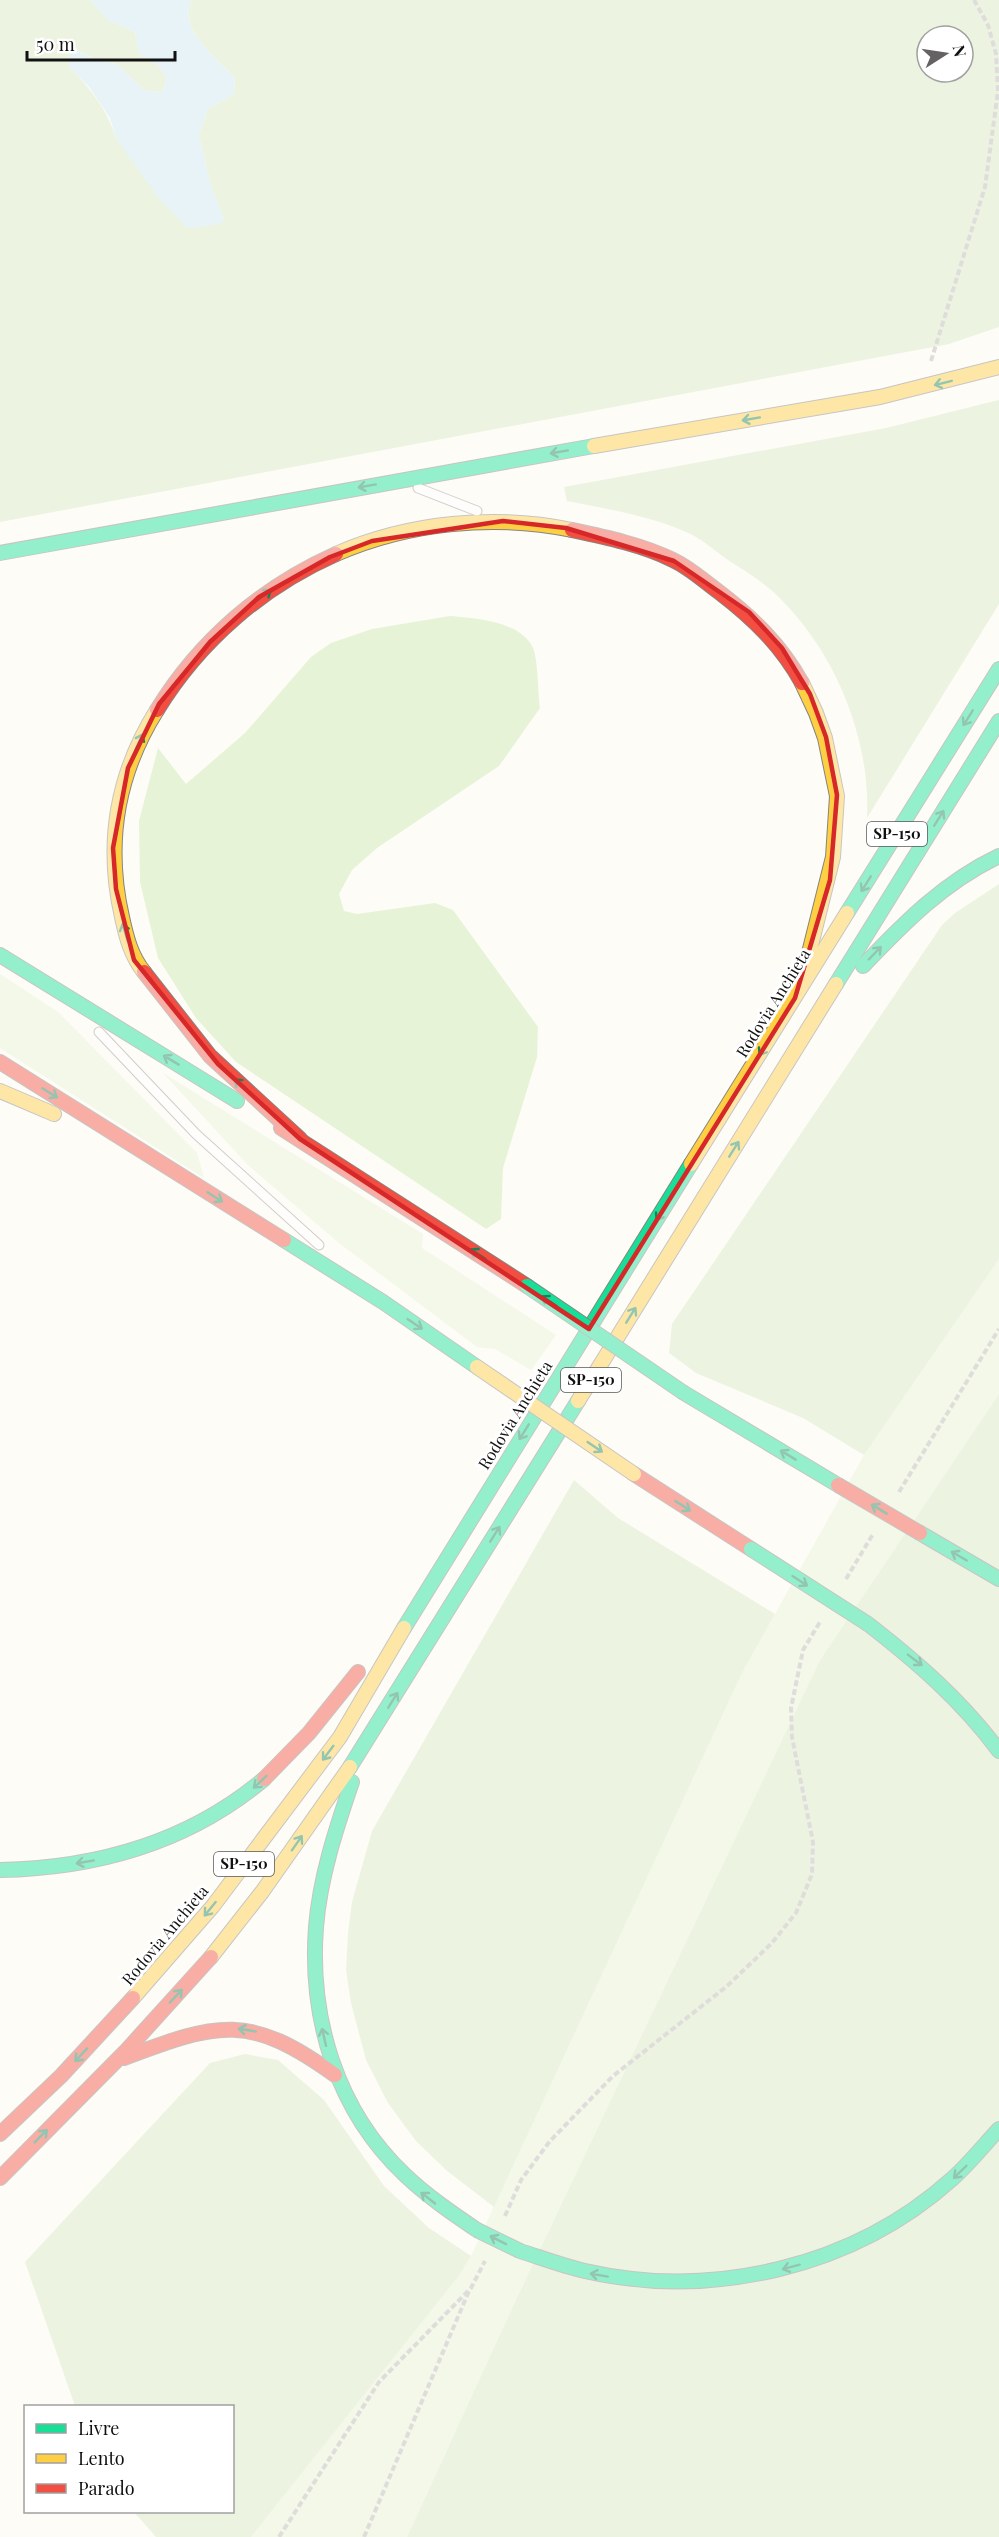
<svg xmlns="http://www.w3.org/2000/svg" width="999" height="2537" font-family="'Playfair Display',serif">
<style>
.green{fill:#e7f3d7}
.forest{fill:#d8eac5;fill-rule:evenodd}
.water{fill:#cde8f7}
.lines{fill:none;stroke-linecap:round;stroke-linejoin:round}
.lane-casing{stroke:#979795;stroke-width:11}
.fast-casing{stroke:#858482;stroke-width:16}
.slow-casing{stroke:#858482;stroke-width:16}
.jam-casing{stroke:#858482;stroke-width:16}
.path{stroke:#b9b9b8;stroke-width:4;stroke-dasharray:6 3;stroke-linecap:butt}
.lane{stroke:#fffffe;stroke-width:9}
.fast{stroke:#16e098;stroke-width:14}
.slow{stroke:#ffcf43;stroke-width:14}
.jam{stroke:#f24e42;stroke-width:14}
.fast-bridge-casing{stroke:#858482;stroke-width:16;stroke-linecap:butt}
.slow-bridge-casing{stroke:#858482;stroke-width:16;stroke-linecap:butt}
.jam-bridge-casing{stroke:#858482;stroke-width:16;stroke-linecap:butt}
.fast-bridge{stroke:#16e098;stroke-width:14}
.slow-bridge{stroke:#ffcf43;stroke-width:14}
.jam-bridge{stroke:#f24e42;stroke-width:14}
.oneway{stroke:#14835b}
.marked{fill:none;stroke:#d62828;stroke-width:4.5;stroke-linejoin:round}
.labels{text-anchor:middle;stroke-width:6;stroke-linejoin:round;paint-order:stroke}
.shield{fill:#fff;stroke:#585858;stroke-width:1.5}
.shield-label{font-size:15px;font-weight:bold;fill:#111}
.street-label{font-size:16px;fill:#111;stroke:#fff}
</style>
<rect width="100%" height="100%" fill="#fdfcf7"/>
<g class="green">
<path d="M450,616C474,618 521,621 533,648C538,659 538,694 540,708L499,766L377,848L352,870L339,894L344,911L357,914L435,903L453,910L538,1027L537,1057L503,1168L501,1219L486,1229L236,1062L196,1018L158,958L140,882L139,821L158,748L186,784L245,733L311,657L331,643L372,629Z"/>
<polygon points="0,974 58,1012 197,1153 204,1178 0,1048"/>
<polygon points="163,1073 423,1234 422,1248 556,1335 531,1370 495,1349 477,1347 339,1243 248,1165"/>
<polygon points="999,1259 999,1394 820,1660 514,2304 407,2537 251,2537 458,2277 471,2256 742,1673 864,1455"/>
</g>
<g class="forest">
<path d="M0,0H90L108,20L135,32L139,54L158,65L167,78L162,93L144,90L116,64L96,60L71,47L70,68C91,89 107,109 116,138L225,221L211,186L199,135L208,109L234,94L235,78C216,57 178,31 191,0H999V327L949,344L0,522ZM927,36H963V72H927Z"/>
<path d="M999,400V604L867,818C871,735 832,644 770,589C757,578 742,569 728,560C715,551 701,538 686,532C648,515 607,509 567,501L564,487L886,428Z"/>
<polygon points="999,884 999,1259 864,1455 803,1418 696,1373 669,1353 672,1324 942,925 955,913"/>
<polygon points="999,1394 999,2537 407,2537 514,2304 820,1660"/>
<polygon points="574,1480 618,1518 775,1614 742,1673 494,2207 446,2170 416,2141 388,2103 366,2060 351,2003 346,1970 348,1933 352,1902 372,1831"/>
<polygon points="245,2054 278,2060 324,2100 384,2186 429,2228 471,2256 458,2277 251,2537 156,2537 134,2512 232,2512 232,2406 75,2406 25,2262 210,2063"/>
</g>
<path class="water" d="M90,0H191C178,31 216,57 235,78L234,94L208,109L199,135L211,186L225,221L210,226L187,228L157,196L116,138L110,118L90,88L70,68V47L96,60L116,64L144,90L162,93L167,78L158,65L139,54L135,32L108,20Z"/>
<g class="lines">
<defs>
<g id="lane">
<polyline points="418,488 477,511"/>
<polyline points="99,1032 196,1134 319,1245"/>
</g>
<g id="fast">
<polyline points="0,553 594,446"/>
<polyline points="847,913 999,669"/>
<polyline points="0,955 237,1101"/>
<path d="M863,966C904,923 944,882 999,856"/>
<polyline points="836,984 999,721"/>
<polyline points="284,1240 383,1302 477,1367"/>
<polyline points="684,1393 838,1485"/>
<polyline points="920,1533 999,1579"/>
<path d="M868,1624C917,1662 962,1701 999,1751"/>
<polyline points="404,1628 691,1164"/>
<polyline points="350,1767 578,1401"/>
<path d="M352,1782C336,1829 320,1877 316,1927C309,2019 337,2111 405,2175C427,2196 452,2213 477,2230"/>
<path d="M0,1870C97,1868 189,1842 264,1779"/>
<path d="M520,2251C542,2258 563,2266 585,2271C713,2300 854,2267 952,2179C969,2164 984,2145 999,2129"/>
</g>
<g id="slow">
<polyline points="594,446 880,397 999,367"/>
<path d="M336,554C409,522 495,514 572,530"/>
<polyline points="802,683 816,713 825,738 837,796 833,857 808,957"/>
<path d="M144,972C131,956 126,936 122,917C105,843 117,774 157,710"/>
<polyline points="0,1091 54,1114"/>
<polyline points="691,1164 847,913"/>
<polyline points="578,1401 836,984"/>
<polyline points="211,1957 262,1892 350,1767"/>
<polyline points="133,1998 213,1906 340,1737 404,1628"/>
</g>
<g id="jam">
<path d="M572,530C605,537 643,545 673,560C690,568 704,581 719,592C753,618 781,645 802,683"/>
<path d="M157,710C200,640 262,587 336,554"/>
<polyline points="144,972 210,1056 300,1139"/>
<polyline points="0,1062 284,1240"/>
<polyline points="281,1128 527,1286"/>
<polyline points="634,1474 751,1549"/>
<polyline points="264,1779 309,1733 358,1672"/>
<path d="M124,2058C219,2022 249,2013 335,2075"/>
<polyline points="0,2134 61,2076 133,1998"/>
<polyline points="0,2178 125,2052 211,1957"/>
</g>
</defs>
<use href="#lane" class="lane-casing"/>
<use href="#fast" class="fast-casing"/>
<use href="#slow" class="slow-casing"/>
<use href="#jam" class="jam-casing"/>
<g class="path">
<polyline points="931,361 985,187 998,91 996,54 988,25 974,0"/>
<polyline points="899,1492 999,1329"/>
<polyline points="846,1579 873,1534"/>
<polyline points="505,2216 521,2180 550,2141 613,2076 726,1987 771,1944 796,1913 812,1874 813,1842 792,1737 791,1708 803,1650 820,1622"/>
<polyline points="279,2537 379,2382 471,2288 485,2261"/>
<polyline points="364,2537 469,2291"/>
</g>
<use href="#lane" class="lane"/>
<use href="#fast" class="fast"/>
<use href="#slow" class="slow"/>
<use href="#jam" class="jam"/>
<defs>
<g id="fast-bridge">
<polyline points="527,1286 684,1393"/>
<polyline points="751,1549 868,1624"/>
<polyline points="477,2230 520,2251"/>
</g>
<polyline id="slow-bridge" points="477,1367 634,1474"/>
<polyline id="jam-bridge" points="838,1485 920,1533"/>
</defs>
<use href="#fast-bridge" class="fast-bridge-casing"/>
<use href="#slow-bridge" class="slow-bridge-casing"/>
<use href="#jam-bridge" class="jam-bridge-casing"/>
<use href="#fast-bridge" class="fast-bridge"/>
<use href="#slow-bridge" class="slow-bridge"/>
<use href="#jam-bridge" class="jam-bridge"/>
</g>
<defs><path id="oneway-shaft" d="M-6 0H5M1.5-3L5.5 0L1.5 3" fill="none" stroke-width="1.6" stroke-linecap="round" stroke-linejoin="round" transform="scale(1.5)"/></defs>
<g class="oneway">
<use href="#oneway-shaft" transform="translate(943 383) rotate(166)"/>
<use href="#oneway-shaft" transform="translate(751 419) rotate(170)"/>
<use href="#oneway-shaft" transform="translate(559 452) rotate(170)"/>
<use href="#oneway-shaft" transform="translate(367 486) rotate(170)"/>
<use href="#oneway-shaft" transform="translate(264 595) rotate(-35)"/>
<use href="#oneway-shaft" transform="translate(968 718) rotate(122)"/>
<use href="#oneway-shaft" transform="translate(139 742) rotate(-66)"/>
<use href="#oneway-shaft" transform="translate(939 818) rotate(-58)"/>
<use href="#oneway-shaft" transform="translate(866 884) rotate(122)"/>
<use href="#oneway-shaft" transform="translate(125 932) rotate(-107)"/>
<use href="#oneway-shaft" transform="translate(875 953) rotate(-46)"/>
<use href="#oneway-shaft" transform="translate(764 1048) rotate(122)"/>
<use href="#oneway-shaft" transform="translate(171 1060) rotate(-149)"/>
<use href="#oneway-shaft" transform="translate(241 1085) rotate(-138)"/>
<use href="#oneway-shaft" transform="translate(50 1093) rotate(32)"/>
<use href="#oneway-shaft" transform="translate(734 1149) rotate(-58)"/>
<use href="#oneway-shaft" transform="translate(215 1197) rotate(32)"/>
<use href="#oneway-shaft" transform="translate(661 1213) rotate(122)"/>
<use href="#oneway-shaft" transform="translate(478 1254) rotate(-147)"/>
<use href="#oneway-shaft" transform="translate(549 1301) rotate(-146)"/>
<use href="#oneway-shaft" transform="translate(631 1315) rotate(-58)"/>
<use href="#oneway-shaft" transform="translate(415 1324) rotate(34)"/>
<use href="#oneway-shaft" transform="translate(524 1432) rotate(122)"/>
<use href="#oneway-shaft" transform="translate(595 1447) rotate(34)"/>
<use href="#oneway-shaft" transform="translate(788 1455) rotate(-149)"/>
<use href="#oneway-shaft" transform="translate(683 1506) rotate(33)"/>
<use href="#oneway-shaft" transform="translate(879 1509) rotate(-149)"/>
<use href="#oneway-shaft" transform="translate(495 1534) rotate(-58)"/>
<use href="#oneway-shaft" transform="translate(959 1556) rotate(-150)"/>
<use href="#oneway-shaft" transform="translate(800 1581) rotate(33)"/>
<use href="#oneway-shaft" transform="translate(915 1660) rotate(37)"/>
<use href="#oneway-shaft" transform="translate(393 1700) rotate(-58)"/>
<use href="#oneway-shaft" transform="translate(328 1753) rotate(127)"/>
<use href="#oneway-shaft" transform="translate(260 1782) rotate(137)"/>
<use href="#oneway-shaft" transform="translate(297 1843) rotate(-55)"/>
<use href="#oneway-shaft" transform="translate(85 1862) rotate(170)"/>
<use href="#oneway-shaft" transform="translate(210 1909) rotate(129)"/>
<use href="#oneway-shaft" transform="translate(176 1996) rotate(-47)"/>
<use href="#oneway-shaft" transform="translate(247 2030) rotate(-170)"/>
<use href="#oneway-shaft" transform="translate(324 2037) rotate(-103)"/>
<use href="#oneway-shaft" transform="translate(81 2055) rotate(133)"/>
<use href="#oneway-shaft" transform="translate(41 2136) rotate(-45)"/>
<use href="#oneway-shaft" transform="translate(960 2172) rotate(136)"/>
<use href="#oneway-shaft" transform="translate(428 2198) rotate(-142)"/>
<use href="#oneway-shaft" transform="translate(498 2240) rotate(-153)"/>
<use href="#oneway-shaft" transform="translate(791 2267) rotate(165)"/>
<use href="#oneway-shaft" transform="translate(599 2275) rotate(-170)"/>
</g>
<path d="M0 0H999V2537H0ZM503,521L566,528L674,561L749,612L782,648L810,694L826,737L837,795L830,880L795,998L589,1329L300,1139L218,1064L134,960L116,889L113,848L128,768L159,704L210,642L259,597L330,557L372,541Z" fill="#fdfcf7" fill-opacity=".55" fill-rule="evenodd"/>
<path class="marked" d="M503,521L566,528L674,561L749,612L782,648L810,694L826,737L837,795L830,880L795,998L589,1329L300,1139L218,1064L134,960L116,889L113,848L128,768L159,704L210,642L259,597L330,557L372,541Z"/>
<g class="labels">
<g class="shield">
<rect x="867" y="822" width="60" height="24" rx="4.5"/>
<rect x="561" y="1368" width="60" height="24" rx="4.5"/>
<rect x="214" y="1852" width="60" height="24" rx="4.5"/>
</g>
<g class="shield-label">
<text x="897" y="839">SP-150</text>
<text x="591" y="1385">SP-150</text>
<text x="244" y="1869">SP-150</text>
</g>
<g class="street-label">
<text transform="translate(773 1003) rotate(-58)" y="6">Rodovia Anchieta</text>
<text transform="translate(515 1415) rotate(-58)" y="6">Rodovia Anchieta</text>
<text transform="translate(165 1935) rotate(-50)" y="6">Rodovia Anchieta</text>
</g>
</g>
<rect x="24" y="2405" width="210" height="108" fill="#ffffff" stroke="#a0a0a0" stroke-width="1.5"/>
<rect x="36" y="2424" width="30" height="9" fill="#16e098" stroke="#a0a0a0" stroke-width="1.5"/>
<text x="78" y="2435" font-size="18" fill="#111111">Livre</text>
<rect x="36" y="2454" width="30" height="9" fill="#ffcf43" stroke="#a0a0a0" stroke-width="1.5"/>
<text x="78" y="2465" font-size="18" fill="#111111">Lento</text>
<rect x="36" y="2484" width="30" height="9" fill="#f24e42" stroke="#a0a0a0" stroke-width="1.5"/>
<text x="78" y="2495" font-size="18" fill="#111111">Parado</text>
<g transform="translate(945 54) rotate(78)"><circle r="28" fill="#ffffff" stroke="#a0a0a0" stroke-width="1.5"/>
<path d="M0-4.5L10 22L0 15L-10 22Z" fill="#646362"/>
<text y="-9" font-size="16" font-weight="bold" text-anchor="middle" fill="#111111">N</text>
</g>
<path d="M27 51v9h148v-9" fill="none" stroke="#111111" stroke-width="3"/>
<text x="36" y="51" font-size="18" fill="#111111" stroke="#ffffff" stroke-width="4.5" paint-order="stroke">50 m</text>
</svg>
